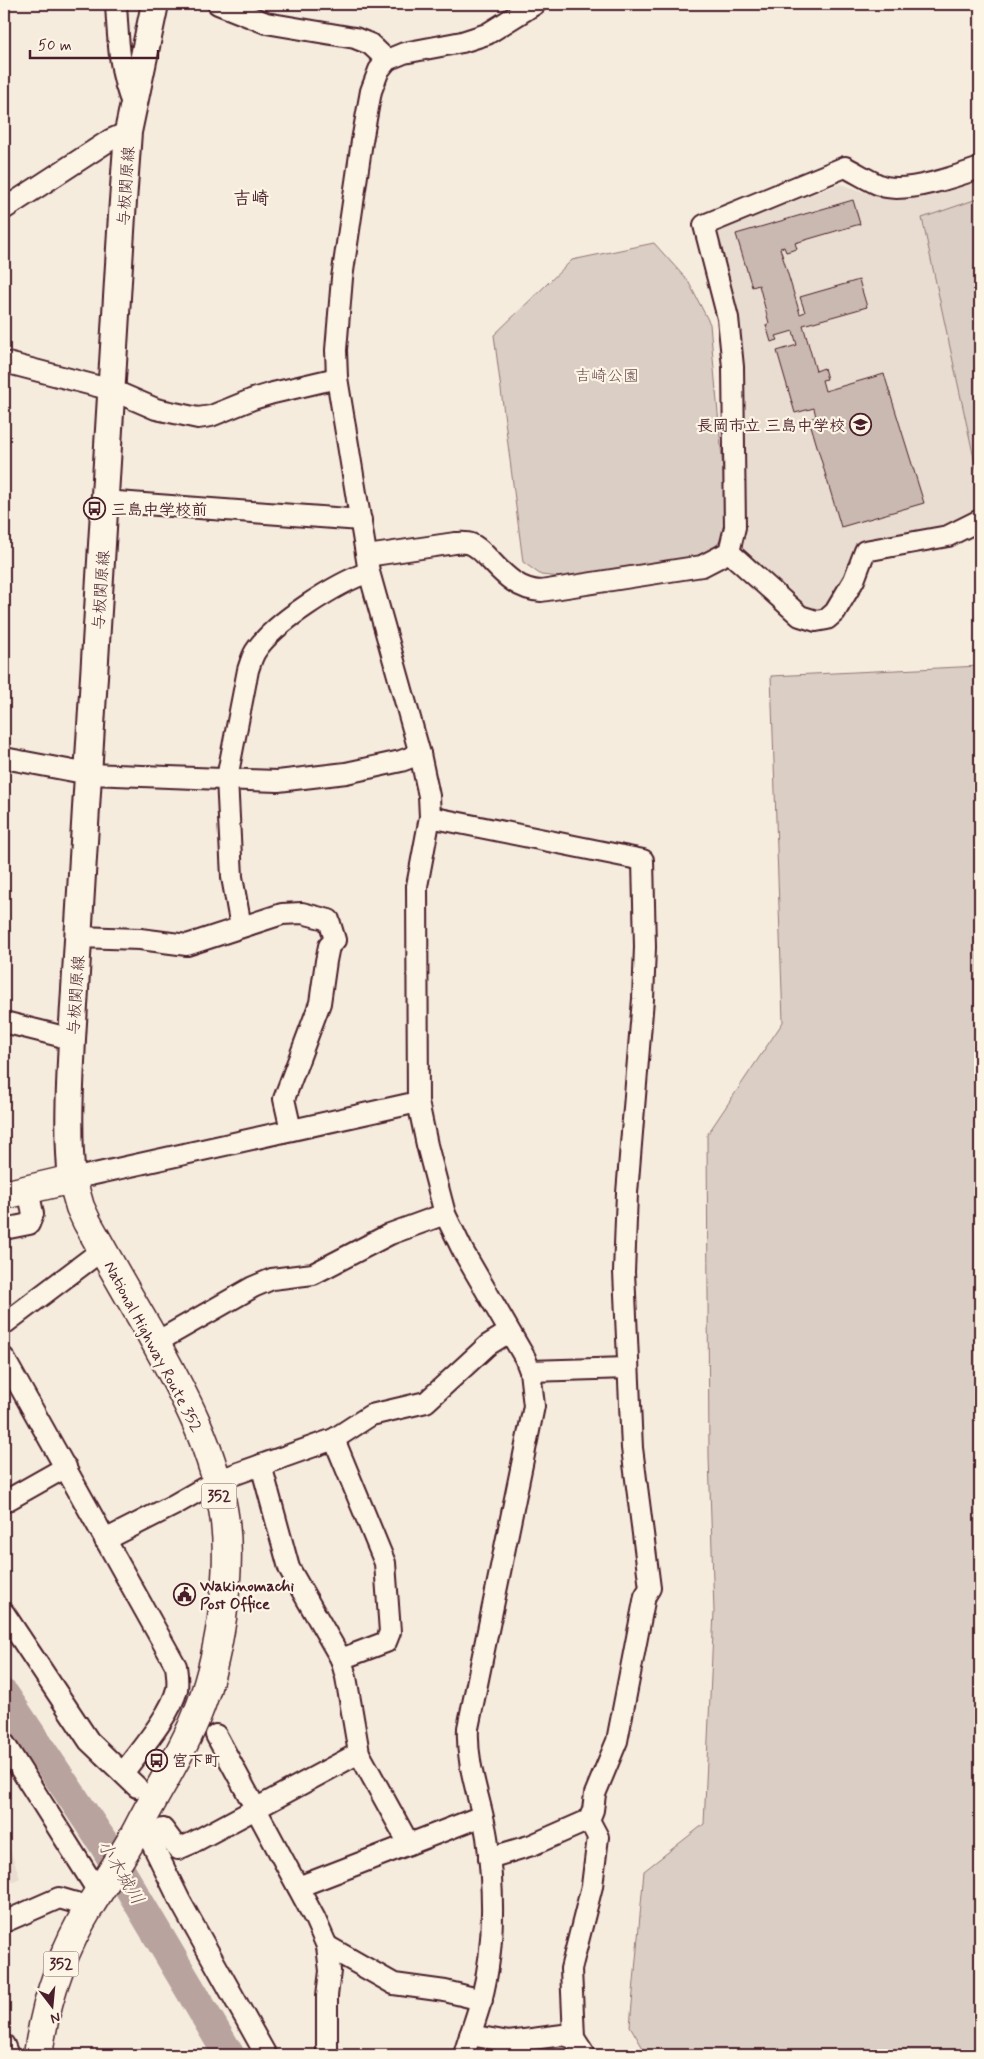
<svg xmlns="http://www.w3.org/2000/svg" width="984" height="2059" font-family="Mynerve,'Klee One',sans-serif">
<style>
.built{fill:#e8ddd0}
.green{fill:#dbcec4;stroke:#927678}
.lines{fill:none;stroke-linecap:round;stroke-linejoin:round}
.river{stroke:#b8a39e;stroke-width:31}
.building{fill:#cab9b1;stroke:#4a1f2b}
.minor-casing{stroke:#4a1f2b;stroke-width:24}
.major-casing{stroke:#4a1f2b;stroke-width:30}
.highway-casing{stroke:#4a1f2b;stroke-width:31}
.minor{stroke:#fcf5e5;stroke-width:20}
.major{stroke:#fcf5e5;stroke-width:26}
.highway{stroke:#fcf5e5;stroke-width:28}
.labels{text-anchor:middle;stroke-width:4.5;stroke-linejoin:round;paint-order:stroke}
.shield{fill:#fcf5e5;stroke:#7f5f63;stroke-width:1}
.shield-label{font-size:15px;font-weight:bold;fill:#4a1f2b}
.street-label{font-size:16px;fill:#4a1f2b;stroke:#fcf5e5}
.park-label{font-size:16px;fill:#6e4b51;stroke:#fcf5e5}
.poi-label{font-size:16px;font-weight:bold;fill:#4a1f2b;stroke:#fcf5e5;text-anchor:start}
.neighbourhood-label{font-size:18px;font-weight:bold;fill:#4a1f2b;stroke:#fcf5e5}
.water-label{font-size:18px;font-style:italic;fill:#704d53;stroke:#fcf5e5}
</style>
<rect width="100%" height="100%" fill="#f5ecde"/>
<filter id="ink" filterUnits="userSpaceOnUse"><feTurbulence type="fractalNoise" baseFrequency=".02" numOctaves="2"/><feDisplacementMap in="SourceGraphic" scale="10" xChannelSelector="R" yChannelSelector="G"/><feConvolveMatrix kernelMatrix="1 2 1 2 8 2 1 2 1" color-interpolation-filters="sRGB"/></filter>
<g filter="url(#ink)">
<g class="built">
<polygon points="980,182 980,512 949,530 858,544 852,569 824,612 804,612 742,554 740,338 713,231 840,184 876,196 905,199 928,195"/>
<polygon points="4,1832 20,1878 4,1886"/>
</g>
<g class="green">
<polygon points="980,198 980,472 977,472 922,218"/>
<path d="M654,243L688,281L710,324L728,525C722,542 714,550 698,558L571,578L541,575L523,562L494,335L572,260Z"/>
<polygon points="980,666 980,2055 647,2055 630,2026 644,1871 704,1824 714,1612 709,1456 707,1135 783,1022 771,676"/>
</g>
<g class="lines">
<polyline class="river" points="4,1695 104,1844 229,2055"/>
</g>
<polygon class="building" points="853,200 860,224 795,243 797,249 786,252 784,247 780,248 800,314 805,312 800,297 859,280 867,307 803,325 816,371 824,368 827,379 822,380 825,391 884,374 924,503 841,527 809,419 816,417 814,408 795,413 777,351 797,345 793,331 776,336 778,340 771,342 766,325 769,323 759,285 752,287 736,234"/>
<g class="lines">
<defs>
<g id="minor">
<path d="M116,4C118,37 119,75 133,105"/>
<polyline points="218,4 266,23 355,38 370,44 387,60"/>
<polyline points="4,209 110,140 128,132"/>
<polyline points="4,362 112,390 156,409 198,418 211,416 253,399 273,393 337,378"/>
<polyline points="104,501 361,520"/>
<polyline points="729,552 800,616 816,621 827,619 835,612 854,580 865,551 948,536 980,520"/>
<path d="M367,556L455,543C460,543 466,542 471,544C480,548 485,555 492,562C506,577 520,590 541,591L702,566L729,552L735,527L733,367L728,318L704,225L845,167C856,172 875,185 886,187C911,192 957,176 980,168"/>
<polyline points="4,758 89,774 278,781 346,773 401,761 420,754"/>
<polyline points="430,817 643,860 645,947 643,999 627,1193 624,1272 632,1448 650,1588 645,1596 617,1741 595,1794 593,1810 589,1820 532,1845 489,1858"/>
<path d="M241,927L232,877L227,778L248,670C250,664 252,657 255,652C273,623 337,583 369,572"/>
<polyline points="78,937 140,939 187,945 282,914 302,913 329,920 335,940 329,946 326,961 320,1003 284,1099 291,1130"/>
<polyline points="4,1022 72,1039"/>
<polyline points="72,1179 418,1102"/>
<polyline points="4,1229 29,1224 33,1214 28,1189"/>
<polyline points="4,1324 102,1250"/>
<polyline points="155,1343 253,1287 272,1279 313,1274 390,1234 445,1214"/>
<path d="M4,1358L176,1666C177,1673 178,1682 177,1689C171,1715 139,1751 123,1773"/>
<polyline points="530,1371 628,1368"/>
<polyline points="334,1439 371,1415 426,1402 488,1345 509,1332"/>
<polyline points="261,1465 289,1568 341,1659"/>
<polyline points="4,1502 66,1467"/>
<polyline points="105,1540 174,1505 216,1481 334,1439 385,1563 390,1632 386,1642 341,1659 346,1677 359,1753 409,1844"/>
<polyline points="4,1613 89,1741 137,1787"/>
<polyline points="216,1735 315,1919 327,1946 330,1971 327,1996 327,2055"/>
<polyline points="4,1743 99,1893"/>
<polyline points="141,1821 180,1901 266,2055"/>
<polyline points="163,1829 178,1849 192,1843 359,1753"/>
<polyline points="298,1887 482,1816"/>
<polyline points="4,1922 59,1898 90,1907"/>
<polyline points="327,1946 394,1984 445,1991 482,2000"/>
<polyline points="470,2035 509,2042 563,2035 574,2038"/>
<polyline points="4,2045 8,2055"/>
<path d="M464,2055C469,2037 476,2019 481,2001C495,1949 494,1890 487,1837C481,1800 466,1767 468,1728L534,1406L530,1371L525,1358L463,1251L445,1214L427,1145L418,1102L417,886L430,817L429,796L420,754L369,572L337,378L336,350L342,278L362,141L371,91L379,70L387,60L404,53L462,42L487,34L535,4"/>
<polyline points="585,2055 574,2038 571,1969 592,1886 598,1837 589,1820"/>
</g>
<path id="major" d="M72,1179C67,1132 70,1086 72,1039L122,215L128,132L155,4"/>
<path id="highway" d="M4,1195L72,1179L80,1207L87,1222C107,1258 127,1293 148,1329C182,1390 216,1451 225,1522C229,1554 226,1586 222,1618C217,1651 210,1684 197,1715C182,1754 157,1790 138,1828C124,1855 106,1880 90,1906C62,1952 45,2002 38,2055"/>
</defs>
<use href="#minor" class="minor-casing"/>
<use href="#major" class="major-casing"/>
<use href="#highway" class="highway-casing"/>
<use href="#minor" class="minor"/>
<use href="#major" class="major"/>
<use href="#highway" class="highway"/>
</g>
</g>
<defs>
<symbol id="school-ring" viewBox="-11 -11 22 22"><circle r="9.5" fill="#fcf5e5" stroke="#4a1f2b" stroke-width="1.5"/><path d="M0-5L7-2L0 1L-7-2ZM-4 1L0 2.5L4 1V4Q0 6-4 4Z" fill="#4a1f2b"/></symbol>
<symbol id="bus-ring" viewBox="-11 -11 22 22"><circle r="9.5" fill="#fcf5e5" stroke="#4a1f2b" stroke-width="1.5"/><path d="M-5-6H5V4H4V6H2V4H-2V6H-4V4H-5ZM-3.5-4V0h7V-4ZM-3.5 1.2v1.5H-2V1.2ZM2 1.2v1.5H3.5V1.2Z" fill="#4a1f2b"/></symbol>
<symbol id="civic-ring" viewBox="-11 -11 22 22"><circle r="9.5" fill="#fcf5e5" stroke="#4a1f2b" stroke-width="1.5"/><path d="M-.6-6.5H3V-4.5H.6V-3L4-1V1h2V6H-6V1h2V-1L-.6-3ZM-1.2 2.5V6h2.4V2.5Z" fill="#4a1f2b"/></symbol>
</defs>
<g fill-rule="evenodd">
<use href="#school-ring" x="848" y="412" width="25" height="25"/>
<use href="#bus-ring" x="82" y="496" width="25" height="25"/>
<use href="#civic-ring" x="172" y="1582" width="25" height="25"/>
<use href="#bus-ring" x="144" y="1748" width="25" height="25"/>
</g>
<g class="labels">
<g class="shield">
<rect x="201.5" y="1483.5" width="35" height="25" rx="4"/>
<rect x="43.5" y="1951.5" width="35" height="25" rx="4"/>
</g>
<g class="shield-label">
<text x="219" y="1501">352</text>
<text x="61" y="1969">352</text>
</g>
<g class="street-label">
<text transform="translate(125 186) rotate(-86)" y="6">与板関原線</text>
<text transform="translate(100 590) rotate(-86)" y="6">与板関原線</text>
<text transform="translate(75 995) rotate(-86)" y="6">与板関原線</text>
<text transform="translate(154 1346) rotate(62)" y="6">National Highway Route 352</text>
</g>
<g class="park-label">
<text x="607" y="381">吉崎公園</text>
</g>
<g class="poi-label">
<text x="845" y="431" text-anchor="end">長岡市立 三島中学校</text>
<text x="111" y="515">三島中学校前</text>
<text x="200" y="1591">Wakinomachi<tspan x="200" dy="18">Post Office</tspan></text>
<text x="172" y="1766">宮下町</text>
</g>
<g class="neighbourhood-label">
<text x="251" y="204">吉崎</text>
</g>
<g class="water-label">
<text transform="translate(121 1872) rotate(59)" y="6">小木城川</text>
</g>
</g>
<rect width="984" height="2059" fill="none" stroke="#fcf5e5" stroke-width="20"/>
<rect x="10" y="10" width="964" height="2039" fill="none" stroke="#4a1f2b" stroke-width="2" filter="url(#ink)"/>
<g transform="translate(52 2006) rotate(164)" stroke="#fcf5e5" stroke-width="4" paint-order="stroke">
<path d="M0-4L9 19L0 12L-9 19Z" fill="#4a1f2b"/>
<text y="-8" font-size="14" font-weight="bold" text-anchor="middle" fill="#4a1f2b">N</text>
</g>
<path d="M30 50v8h128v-8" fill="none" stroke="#4a1f2b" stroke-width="2.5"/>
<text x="38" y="50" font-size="15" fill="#4a1f2b" stroke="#fcf5e5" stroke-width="4" paint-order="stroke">50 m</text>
</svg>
